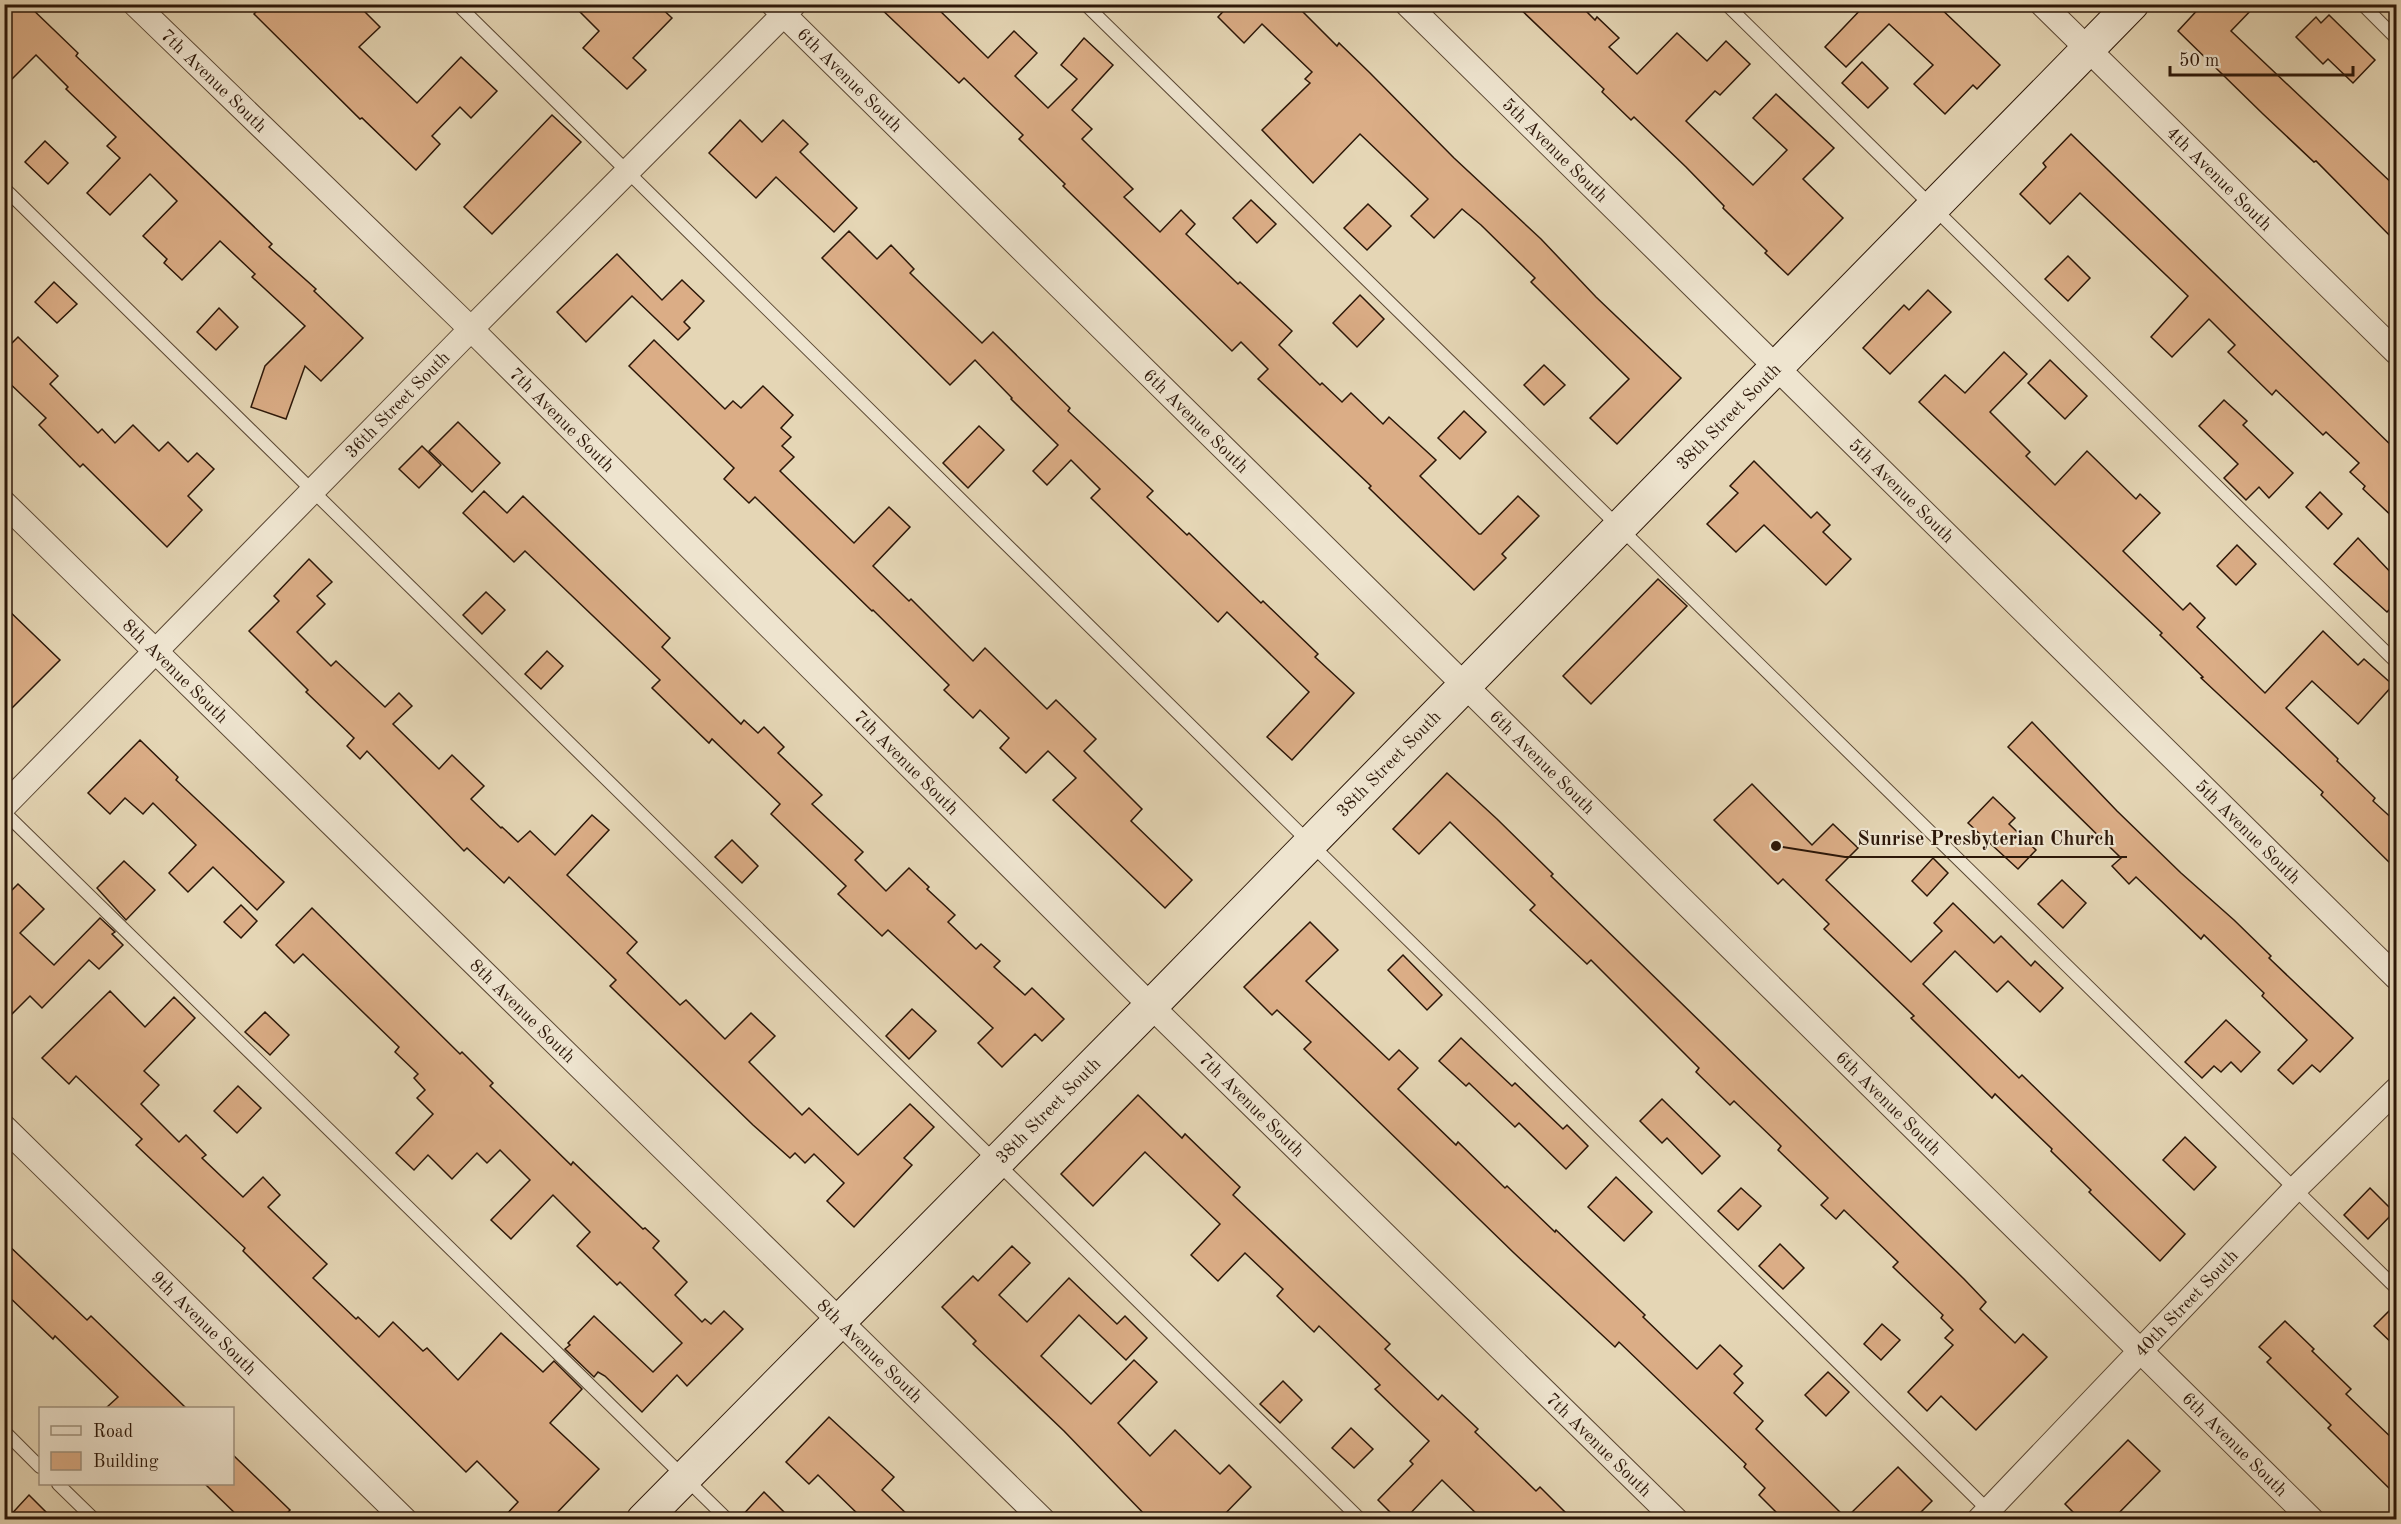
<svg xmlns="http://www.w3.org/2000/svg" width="2401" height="1524" font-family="'Old Standard TT',serif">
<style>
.building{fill:#dbad86;stroke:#2c1708;stroke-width:1.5}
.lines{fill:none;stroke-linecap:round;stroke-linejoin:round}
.lane-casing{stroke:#5a4733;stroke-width:14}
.street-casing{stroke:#5a4733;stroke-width:26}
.secondary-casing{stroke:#2c1708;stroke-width:35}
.lane{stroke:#eee4cf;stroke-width:12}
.street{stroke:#eee4cf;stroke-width:24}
.secondary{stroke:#eee4cf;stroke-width:33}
.labels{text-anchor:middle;stroke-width:4.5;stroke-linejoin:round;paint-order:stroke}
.street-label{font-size:18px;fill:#2c1708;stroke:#eee4cf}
.leader{fill:none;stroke:#2c1708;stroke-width:2}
.callout-dot{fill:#2c1708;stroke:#eee4cf;stroke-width:2}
.callout-label{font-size:20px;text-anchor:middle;font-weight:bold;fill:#2c1708;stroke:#eee4cf;stroke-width:4.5;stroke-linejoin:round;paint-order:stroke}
</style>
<rect width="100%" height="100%" fill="#e5d6b5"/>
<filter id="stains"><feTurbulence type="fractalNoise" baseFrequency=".00333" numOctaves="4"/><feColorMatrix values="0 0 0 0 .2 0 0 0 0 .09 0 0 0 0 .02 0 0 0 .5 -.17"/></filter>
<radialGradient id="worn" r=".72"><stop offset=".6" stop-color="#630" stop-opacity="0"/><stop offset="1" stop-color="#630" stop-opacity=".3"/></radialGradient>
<g class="building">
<polygon points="4,4 27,4 78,53 76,56 272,244 269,247 316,289 314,291 363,338 321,381 305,366 286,419 251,407 265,366 305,326 252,277 255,274 220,241 182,280 164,263 167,259 143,236 177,201 150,174 110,215 87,193 120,158 107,146 116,137 66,89 68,87 36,55 4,87"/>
<polygon points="263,4 357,4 380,27 359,47 417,103 461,57 497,91 471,118 460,107 432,136 440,144 416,170 362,118 360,119 254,14"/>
<polygon points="572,4 657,4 672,18 633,58 646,70 627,89 583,48 599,31"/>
<polygon points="876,4 933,4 988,58 1014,31 1037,53 1015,76 1048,108 1077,79 1061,65 1084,38 1113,65 1072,110 1092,129 1082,139 1133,189 1124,197 1160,232 1181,210 1195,224 1186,234 1238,284 1240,282 1292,331 1279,345 1320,385 1322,383 1342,402 1351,393 1383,424 1389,417 1436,460 1420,476 1479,534 1481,534 1518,496 1539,516 1502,554 1506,558 1474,590 1369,488 1371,486 1258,379 1268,369 1241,342 1232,351 1063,186 1065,184 1019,139 1023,135 964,78 959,83"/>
<polygon points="1230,4 1295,4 1337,46 1339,43 1370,73 1454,158 1541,239 1596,297 1681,378 1617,444 1590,418 1629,379 1531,282 1535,278 1481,225 1462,209 1434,238 1411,216 1428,199 1360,134 1313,183 1262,130 1310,83 1305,79 1312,72 1262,24 1244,43 1218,17"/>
<polygon points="1515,4 1579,4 1595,20 1597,17 1619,38 1609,47 1637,74 1677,33 1707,61 1726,41 1750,64 1720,95 1715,91 1686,121 1753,185 1787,150 1753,118 1776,94 1834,148 1803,179 1843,218 1788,275 1765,253 1767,251 1723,208 1724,206 1686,167 1634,117 1631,120 1602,92 1604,89"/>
<polygon points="1866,4 1936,4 2000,65 1977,89 1973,85 1945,114 1914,84 1933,65 1889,24 1846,67 1825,47"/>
<polygon points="2203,4 2257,4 2231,31 2397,188 2397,243 2316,161 2314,162 2263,114 2178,31"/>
<polygon points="2329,15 2375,60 2353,83 2328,59 2323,64 2296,37 2316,17 2321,23"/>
<polygon points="1862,62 1888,88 1868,108 1842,83"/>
<polygon points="552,115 581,142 492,234 464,207"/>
<polygon points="740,120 762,142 783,120 808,144 800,152 857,208 834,232 776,177 756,198 709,153"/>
<polygon points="2071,134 2397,451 2397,521 2363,489 2365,486 2350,472 2359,463 2326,432 2323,435 2276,390 2272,395 2228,352 2235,345 2209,319 2172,357 2151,337 2188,296 2080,193 2050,224 2020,194 2046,167 2043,163"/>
<polygon points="45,141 68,163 48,184 25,162"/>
<polygon points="1251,200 1276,224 1257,243 1233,218"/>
<polygon points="1368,204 1391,226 1367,250 1344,228"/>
<polygon points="849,231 877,259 891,245 914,269 910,273 982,343 993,332 1070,408 1068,411 1153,491 1147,497 1187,535 1189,533 1261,603 1263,601 1318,654 1315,657 1354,693 1292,760 1267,737 1309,692 1227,612 1218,622 1091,498 1100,489 1071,460 1047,485 1033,471 1058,445 1011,399 1012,398 975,360 950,385 822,258"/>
<polygon points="617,254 662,300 682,280 704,301 684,322 690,328 678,340 632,296 586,342 557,312"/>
<polygon points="2068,256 2090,278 2068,301 2045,279"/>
<polygon points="54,282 77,304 57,323 35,302"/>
<polygon points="1928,290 1951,312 1890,374 1863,348 1904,305 1909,310"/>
<polygon points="1360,295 1384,319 1357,347 1333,323"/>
<polygon points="219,308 238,327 216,350 197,332"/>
<polygon points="18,337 58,376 50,384 98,433 102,429 115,443 133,425 159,451 168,442 188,462 197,453 214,469 188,496 202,510 167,547 83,464 80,467 39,425 46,418 4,378 4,351"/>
<polygon points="654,340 725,409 733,401 741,408 763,386 793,415 781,428 791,437 782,446 794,457 780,471 854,543 889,507 910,527 873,566 909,601 911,599 973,661 985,648 1047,709 1056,700 1096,739 1084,751 1142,809 1131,821 1192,880 1165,908 1053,800 1076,778 1048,751 1026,773 1000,748 1009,738 980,710 973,718 944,690 949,685 873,610 872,611 755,497 749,503 724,479 734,468 629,366"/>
<polygon points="2004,352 2027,374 1990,412 2030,452 2026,456 2055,485 2087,451 2136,499 2140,494 2160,513 2123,551 2183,610 2190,603 2205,618 2197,627 2265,693 2323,631 2358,665 2364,659 2393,685 2358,724 2312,681 2286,708 2338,759 2337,761 2375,798 2373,801 2397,823 2397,870 2321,795 2323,792 2201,678 2203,677 2160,635 2162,633 1919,402 1945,375 1965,393"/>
<polygon points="2050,360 2087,396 2065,419 2028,383"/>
<polygon points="1544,365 1565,385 1544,405 1524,385"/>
<polygon points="2224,400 2247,421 2243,425 2293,473 2269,498 2259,487 2246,500 2224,478 2238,464 2199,426"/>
<polygon points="1464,411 1486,432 1460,459 1438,438"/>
<polygon points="458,422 500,463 472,492 429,451"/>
<polygon points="979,426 1004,450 968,488 943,463"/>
<polygon points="422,446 441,465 419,488 399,469"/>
<polygon points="1754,461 1811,518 1817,512 1830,525 1823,532 1851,559 1826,585 1764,525 1736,552 1707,524 1738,493 1730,486"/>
<polygon points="484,491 507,513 523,496 670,638 662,647 741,724 744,720 758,733 764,727 784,747 778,753 822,795 812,804 863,852 855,860 886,891 909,868 929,887 927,889 955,915 948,922 976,949 981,944 1000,961 994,967 1025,995 1032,988 1064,1019 1042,1041 1035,1034 1002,1067 978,1043 993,1028 888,930 882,936 838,894 846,886 771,814 780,804 712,739 709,743 652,688 660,680 525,551 514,562 463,513"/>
<polygon points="2320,492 2342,514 2328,529 2306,507"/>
<polygon points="2358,538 2397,579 2397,602 2387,612 2334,564"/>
<polygon points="2237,545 2256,564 2236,585 2217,566"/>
<polygon points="309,559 332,582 317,596 325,604 297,632 331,666 336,661 385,707 399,693 412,706 393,724 439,769 452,755 484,786 471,799 501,828 502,827 518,842 530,831 555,855 592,815 609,830 567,875 637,942 627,953 680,1005 686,1000 725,1039 751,1013 775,1036 749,1062 802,1115 809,1108 858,1155 910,1104 934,1127 904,1158 912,1165 854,1227 827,1201 844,1183 814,1154 805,1163 795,1153 790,1158 753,1125 610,986 616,980 509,877 504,883 467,848 464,851 367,751 360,759 347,746 354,738 306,692 308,690 249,631 279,601 274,596"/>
<polygon points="1658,579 1687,606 1591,704 1563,676"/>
<polygon points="486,592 505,610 482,634 463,615"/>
<polygon points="4,606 60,660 4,716"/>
<polygon points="547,651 563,666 541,689 525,674"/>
<polygon points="2032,722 2117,811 2181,873 2234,920 2271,956 2269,958 2353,1038 2320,1072 2312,1065 2293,1084 2278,1070 2307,1040 2262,996 2264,993 2204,935 2201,939 2136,877 2129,884 2112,866 2121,858 2008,747"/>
<polygon points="140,740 178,777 176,780 284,882 257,910 213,867 188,892 169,873 196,845 153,803 143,814 125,798 110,814 88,793"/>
<polygon points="1447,773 1497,819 1553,874 1551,876 1964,1279 1986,1302 1980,1309 2015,1343 2023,1334 2047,1357 1976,1430 1941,1396 1927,1411 1908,1392 1953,1345 1945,1338 1953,1330 1941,1318 1943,1315 1893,1267 1898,1262 1844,1210 1836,1219 1821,1205 1828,1198 1778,1150 1781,1146 1734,1101 1730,1105 1696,1072 1699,1068 1591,960 1587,964 1530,910 1535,905 1450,822 1419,854 1393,829"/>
<polygon points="1752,784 1812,845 1833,824 1858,848 1826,880 1911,962 1942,931 1934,923 1953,903 1994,943 2001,936 2031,966 2035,961 2063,988 2040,1012 2008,981 1997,992 1955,951 1923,984 2019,1078 2022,1075 2185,1234 2160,1261 2089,1192 2091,1190 2051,1151 2052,1149 1995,1094 1992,1098 1911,1018 1914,1016 1824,929 1829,924 1783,879 1778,884 1714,820"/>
<polygon points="1993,797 2015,818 2009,824 2036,850 2018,869 1968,823"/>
<polygon points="732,840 758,866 742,883 715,857"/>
<polygon points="1933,858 1948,873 1927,896 1912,881"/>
<polygon points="124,861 155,890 126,920 97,888"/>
<polygon points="2062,880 2086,903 2063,928 2038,904"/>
<polygon points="18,884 44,909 20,933 54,965 100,918 115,932 112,934 123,945 99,969 89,960 42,1008 30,996 4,1022 4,898"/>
<polygon points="241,905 257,921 241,938 224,922"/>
<polygon points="312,908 460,1054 462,1052 493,1083 490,1086 571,1165 573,1162 643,1229 645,1228 659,1241 653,1248 687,1282 675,1295 702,1322 705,1319 711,1324 724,1311 743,1329 687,1386 677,1375 642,1412 605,1376 598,1372 594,1377 565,1349 570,1345 568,1343 594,1316 653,1372 682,1343 620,1282 617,1285 577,1246 590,1232 553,1195 511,1239 491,1220 530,1180 500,1150 487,1163 477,1153 452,1179 428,1155 414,1170 396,1153 433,1114 417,1098 425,1090 414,1078 418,1074 395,1052 399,1047 303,954 294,963 276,945"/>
<polygon points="1310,922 1338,950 1306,981 1389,1060 1399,1050 1418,1068 1398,1089 1456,1145 1458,1142 1505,1188 1507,1186 1555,1232 1556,1230 1645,1315 1643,1317 1697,1369 1720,1345 1742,1366 1734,1374 1743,1383 1734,1393 1763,1421 1756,1429 1846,1518 1898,1467 1932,1501 1913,1520 1784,1520 1759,1495 1765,1488 1744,1467 1746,1464 1619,1342 1615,1347 1514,1253 1304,1049 1311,1042 1277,1010 1272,1015 1244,987"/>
<polygon points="1403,955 1442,995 1427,1010 1388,970"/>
<polygon points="110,991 145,1027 174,997 195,1018 144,1071 159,1085 141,1104 179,1142 186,1135 206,1155 202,1158 243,1197 263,1177 280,1195 268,1207 327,1264 313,1278 356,1319 358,1317 379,1337 393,1322 423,1351 427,1348 458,1380 501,1333 543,1372 554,1361 582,1389 550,1423 599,1469 550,1520 501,1520 518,1502 477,1461 466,1472 243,1251 245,1248 136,1145 142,1139 76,1076 69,1084 42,1058"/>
<polygon points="912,1009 936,1031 909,1059 886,1036"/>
<polygon points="265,1012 289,1035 270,1055 245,1032"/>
<polygon points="2226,1020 2260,1052 2241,1072 2231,1062 2221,1072 2214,1066 2202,1078 2185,1062"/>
<polygon points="1461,1038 1512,1086 1515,1083 1563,1129 1567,1125 1588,1146 1566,1169 1519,1123 1515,1127 1469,1083 1466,1086 1439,1061"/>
<polygon points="238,1086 261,1108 237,1133 214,1111"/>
<polygon points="1138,1095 1182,1138 1185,1134 1240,1187 1233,1195 1390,1344 1385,1349 1438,1400 1442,1395 1478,1429 1475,1432 1536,1491 1540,1487 1573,1520 1483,1520 1442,1480 1404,1520 1398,1520 1378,1500 1413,1464 1410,1461 1429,1441 1375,1389 1380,1385 1319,1326 1314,1332 1277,1296 1283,1289 1245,1253 1218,1281 1191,1255 1220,1224 1145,1152 1093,1206 1061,1174"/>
<polygon points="1662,1099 1720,1156 1702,1174 1667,1138 1662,1143 1640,1121"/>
<polygon points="2185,1137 2216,1167 2194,1190 2163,1160"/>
<polygon points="1616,1177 1652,1212 1624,1241 1588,1207"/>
<polygon points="1741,1188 1761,1206 1738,1230 1718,1211"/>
<polygon points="2370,1188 2394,1212 2368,1239 2344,1215"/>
<polygon points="4,1241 87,1320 91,1316 186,1408 106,1408 118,1397 55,1336 53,1339 4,1292"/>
<polygon points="1780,1244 1804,1268 1783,1289 1759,1266"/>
<polygon points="1012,1246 1030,1263 999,1295 1027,1322 1069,1278 1117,1324 1125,1316 1147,1338 1126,1360 1079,1315 1041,1356 1091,1404 1134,1360 1157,1382 1118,1423 1150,1456 1175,1430 1220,1474 1229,1465 1251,1487 1219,1520 1150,1520 1064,1431 973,1344 976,1341 942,1307 973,1276 978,1281"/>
<polygon points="2397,1303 2397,1348 2374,1326"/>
<polygon points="2285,1321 2314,1349 2312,1351 2351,1389 2346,1394 2397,1443 2397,1496 2328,1428 2331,1425 2267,1362 2271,1358 2259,1347"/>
<polygon points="1882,1324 1900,1340 1881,1360 1864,1344"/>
<polygon points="1828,1372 1849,1392 1826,1416 1805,1395"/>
<polygon points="1283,1381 1302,1400 1280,1423 1260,1404"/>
<polygon points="829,1417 894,1477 882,1490 913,1520 864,1520 818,1475 809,1484 786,1462"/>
<polygon points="1351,1428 1373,1449 1354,1468 1332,1448"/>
<polygon points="2128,1440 2160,1471 2112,1520 2081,1520 2065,1504"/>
<polygon points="232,1454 290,1510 281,1520 242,1520 205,1484 232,1484"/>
<polygon points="764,1492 792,1520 738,1520"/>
<polygon points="29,1495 54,1520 6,1520"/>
</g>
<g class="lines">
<defs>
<g id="lane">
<polyline points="457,4 1988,1510"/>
<polyline points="1085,4 2396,1288"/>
<polyline points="1726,4 2396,662"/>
<polyline points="2362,4 2396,38"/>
<polyline points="4,188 1361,1520"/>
<polyline points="4,812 728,1520"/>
<polyline points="4,1431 40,1467"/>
<polyline points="58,1484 95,1520"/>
</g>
<g id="street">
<path id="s1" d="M135,4L471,329L1151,1006L1676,1520"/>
<path id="s2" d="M773,4L2312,1520"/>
<path id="s3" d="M1407,4L2396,977"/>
<path id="s4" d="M2042,4L2396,352"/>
<path id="s5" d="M4,503L1043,1520"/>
<path id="s6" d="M4,806L471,329L794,4"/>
<path id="s7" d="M4,1127L405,1520"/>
<path id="s8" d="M1979,1520L2295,1189L2396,1090"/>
</g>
<g id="secondary">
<path id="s9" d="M643,1520L1151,1006L2132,4"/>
</g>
</defs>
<use href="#lane" class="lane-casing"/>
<use href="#street" class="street-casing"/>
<use href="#secondary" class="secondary-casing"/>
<use href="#lane" class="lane"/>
<use href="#street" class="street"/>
<use href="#secondary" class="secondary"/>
</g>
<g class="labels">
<g class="street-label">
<text dy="6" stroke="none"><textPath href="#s1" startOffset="110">7th Avenue South</textPath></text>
<text dy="6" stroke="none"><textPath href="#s2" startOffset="108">6th Avenue South</textPath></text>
<text dy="6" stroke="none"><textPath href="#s3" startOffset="208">5th Avenue South</textPath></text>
<text dy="6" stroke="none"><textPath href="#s4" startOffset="249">4th Avenue South</textPath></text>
<text dy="6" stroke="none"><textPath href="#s6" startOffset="562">36th Street South</textPath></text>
<text dy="6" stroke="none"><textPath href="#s9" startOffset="1548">38th Street South</textPath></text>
<text dy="6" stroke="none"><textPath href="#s1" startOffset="596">7th Avenue South</textPath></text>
<text dy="6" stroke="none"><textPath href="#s2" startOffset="594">6th Avenue South</textPath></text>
<text dy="6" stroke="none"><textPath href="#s3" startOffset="694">5th Avenue South</textPath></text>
<text dy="6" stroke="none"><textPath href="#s5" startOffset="240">8th Avenue South</textPath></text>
<text dy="6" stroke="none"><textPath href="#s1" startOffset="1082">7th Avenue South</textPath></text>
<text dy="6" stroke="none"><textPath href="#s9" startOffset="1062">38th Street South</textPath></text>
<text dy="6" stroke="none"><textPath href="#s2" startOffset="1080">6th Avenue South</textPath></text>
<text dy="6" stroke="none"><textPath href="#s3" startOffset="1180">5th Avenue South</textPath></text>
<text dy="6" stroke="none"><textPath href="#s5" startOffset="726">8th Avenue South</textPath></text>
<text dy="6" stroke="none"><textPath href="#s2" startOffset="1566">6th Avenue South</textPath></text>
<text dy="6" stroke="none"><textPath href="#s1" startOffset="1568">7th Avenue South</textPath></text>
<text dy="6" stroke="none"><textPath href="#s9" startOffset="576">38th Street South</textPath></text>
<text dy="6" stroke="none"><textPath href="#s8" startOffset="300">40th Street South</textPath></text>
<text dy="6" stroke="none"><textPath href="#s7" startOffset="280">9th Avenue South</textPath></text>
<text dy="6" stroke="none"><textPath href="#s5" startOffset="1212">8th Avenue South</textPath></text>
<text dy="6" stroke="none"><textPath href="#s1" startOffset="2054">7th Avenue South</textPath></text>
<text dy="6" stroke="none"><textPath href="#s2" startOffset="2052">6th Avenue South</textPath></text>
</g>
</g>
<path class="leader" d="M1776 846L1845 857H2127"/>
<circle class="callout-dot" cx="1776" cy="846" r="6"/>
<g class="callout-label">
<text x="1986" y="845">Sunrise Presbyterian Church</text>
</g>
<rect width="2401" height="1524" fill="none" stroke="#e5d6b5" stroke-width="24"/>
<rect x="6" y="6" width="2389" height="1512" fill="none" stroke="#2c1708" stroke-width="3"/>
<rect x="12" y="12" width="2377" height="1500" fill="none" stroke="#2c1708" stroke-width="1.5"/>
<rect x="39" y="1407" width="195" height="78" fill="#eee4cf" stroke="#a0927f" stroke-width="1.5"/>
<rect x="51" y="1426" width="30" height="9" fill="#eee4cf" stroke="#a0927f" stroke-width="1.5"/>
<text x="93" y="1437" font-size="18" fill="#2c1708">Road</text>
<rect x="51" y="1452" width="30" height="18" fill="#dbad86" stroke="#a0927f" stroke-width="1.5"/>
<text x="93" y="1467" font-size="18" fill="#2c1708">Building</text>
<path d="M2170 66v9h183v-9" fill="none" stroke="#2c1708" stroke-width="3"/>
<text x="2179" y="66" font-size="18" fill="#2c1708" stroke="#eee4cf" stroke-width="4.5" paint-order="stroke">50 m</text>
<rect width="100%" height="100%" filter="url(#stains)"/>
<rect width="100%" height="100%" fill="url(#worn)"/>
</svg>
